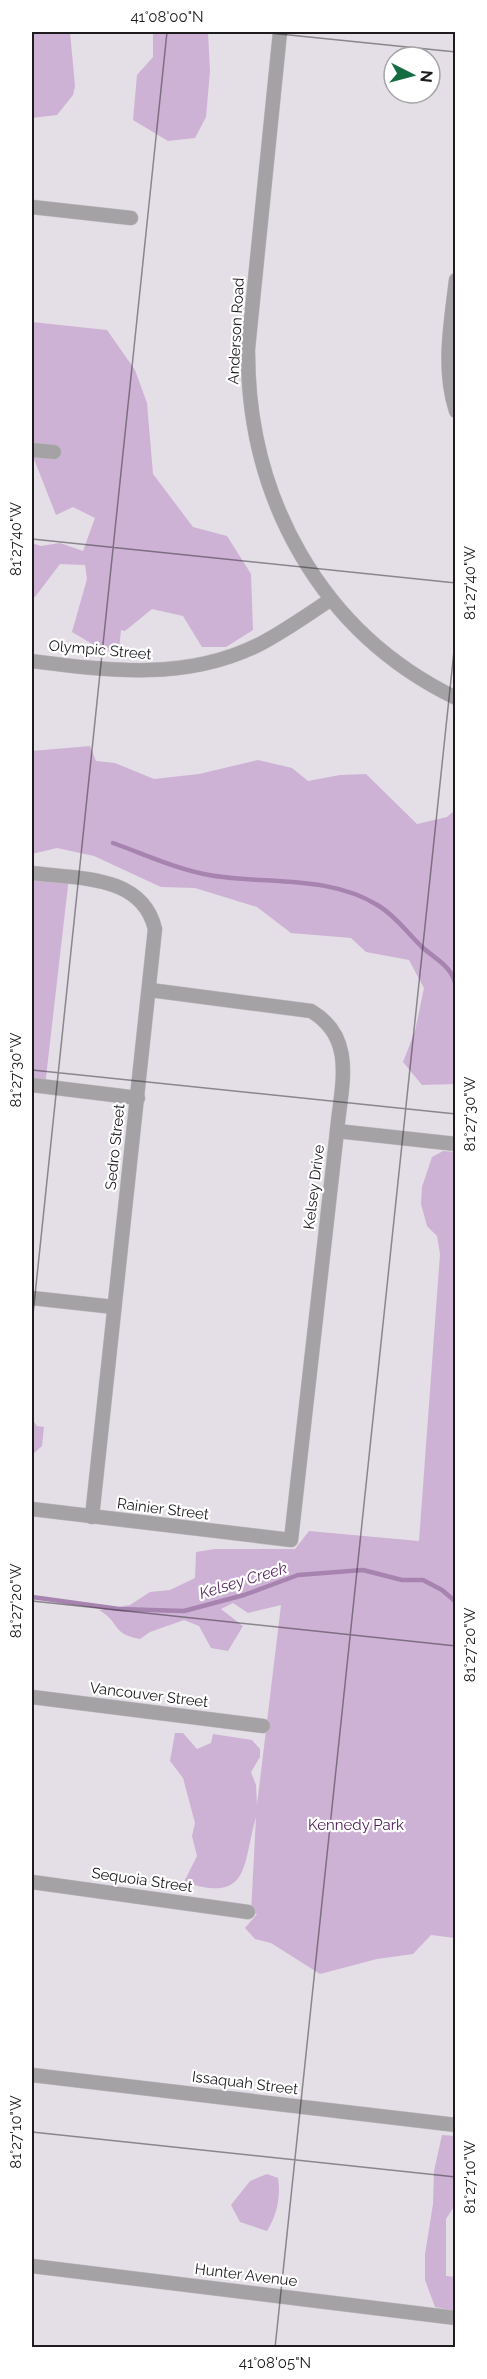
<svg xmlns="http://www.w3.org/2000/svg" width="487" height="2379" font-family="Raleway,sans-serif">
<style>
.green{fill:#ceb2d5}
.lines{fill:none;stroke-linecap:round;stroke-linejoin:round}
.stream{stroke:#a783b0;stroke-width:4.5}
.minor-casing{stroke:#c0bbc2;stroke-width:15}
.minor{stroke:#a5a2a5;stroke-width:14}
.ticks{fill:none;stroke:#1d1b1e;stroke-width:1.5;stroke-opacity:0.45}
.labels{text-anchor:middle;stroke-width:4.5;stroke-linejoin:round;paint-order:stroke}
.street-label{font-size:15px;fill:#1d1b1e;stroke:#fff}
.park-label{font-size:15px;fill:#4f205a;stroke:#fff}
.water-label{font-size:16px;font-style:italic;fill:#5c2d67;stroke:#fff}
.neatline{fill:none;stroke:#1d1b1e;stroke-width:2}
.ticks-label{font-size:15px;text-anchor:middle;fill:#1d1b1e}
</style>
<rect width="100%" height="100%" fill="#e4dee6"/>
<g class="green">
<polygon points="32,32 70,32 75,86 73,95 57,115 32,118"/>
<polygon points="153,32 208,32 210,71 206,117 195,138 168,141 133,120 137,75 153,57"/>
<polygon points="32,322 107,330 135,370 147,403 153,474 193,527 227,536 251,574 253,630 226,647 202,647 183,616 152,609 125,631 121,630 119,650 104,651 72,632 87,579 85,565 60,564 35,597 32,596 32,543 41,546 60,543 83,551 95,518 73,507 56,515 32,454"/>
<polygon points="90,746 96,761 115,763 154,779 199,774 258,760 292,768 308,781 340,775 366,774 417,824 447,817 455,810 455,1084 422,1085 403,1062 415,1031 424,988 409,960 366,952 351,938 291,933 257,907 195,888 161,887 94,856 57,848 32,854 32,751"/>
<polygon points="32,873 69,877 45,1086 32,1085"/>
<path d="M443,1151L455,1152V1938L431,1935L413,1954L377,1959L320,1974L271,1943L255,1939L245,1928L257,1914L251,1913L256,1817C242,1865 251,1904 184,1882L197,1856L192,1836L195,1823L183,1778L170,1761L175,1733H183L197,1749L211,1743L213,1734L252,1740L260,1749V1757L251,1772L256,1785L257,1805L281,1605L248,1613L233,1603L221,1609L243,1626L228,1651L211,1648L199,1626L184,1620L150,1632L140,1639C111,1634 121,1623 99,1610L130,1605L150,1592L170,1590L195,1578L196,1552L215,1549H295L309,1531L419,1541L440,1254L437,1236L427,1226L421,1204L422,1187L432,1157Z"/>
<polygon points="32,1419 37,1426 44,1427 42,1446 32,1455"/>
<polygon points="442,2135 455,2136 455,2205 446,2219 446,2276 455,2277 455,2311 435,2307 425,2280 425,2254 433,2204 434,2171"/>
<path d="M267,2174L278,2178C281,2196 277,2215 267,2231L240,2222L231,2205L250,2181Z"/>
</g>
<g class="lines">
<g class="stream">
<path d="M113,843C144,854 176,869 209,875C264,885 329,874 379,906C398,918 406,932 422,947C435,959 453,966 456,987"/>
<polyline points="456,1016 456,1034"/>
<polyline points="32,1597 119,1609 184,1611 244,1595 298,1575 363,1570 402,1580 423,1580 442,1590 456,1602"/>
</g>
<defs>
<g id="minor">
<path d="M280,32L248,349C247,497 320,632 456,698"/>
<polyline points="32,207 131,218"/>
<path d="M456,280C451,323 442,368 456,411"/>
<polyline points="32,450 54,452"/>
<path d="M32,661C110,671 187,681 260,644C285,631 307,615 330,600"/>
<path d="M32,873C77,879 142,874 155,929L92,1517"/>
<polyline points="32,1085 138,1098"/>
<polyline points="337,1131 456,1144"/>
<polyline points="32,1298 114,1307"/>
<path d="M32,1509L291,1540L337,1131C341,1086 357,1038 311,1011L150,990"/>
<polyline points="32,1697 263,1726"/>
<polyline points="32,1882 248,1912"/>
<polyline points="32,2075 456,2125"/>
<polyline points="32,2266 456,2318"/>
</g>
</defs>
<use href="#minor" class="minor-casing"/>
<use href="#minor" class="minor"/>
</g>
<path class="ticks" d="M260,32L456,52M32,539L456,583M32,1070L456,1114M32,1324L167,32M32,1601L456,1646M32,2132L456,2177M275,2348L456,632"/>
<g class="labels">
<g class="street-label">
<text transform="translate(236 331) rotate(-87)" y="5">Anderson Road</text>
<text transform="translate(100 650) rotate(5)" y="5">Olympic Street</text>
<text transform="translate(115 1147) rotate(-84)" y="5">Sedro Street</text>
<text transform="translate(314 1187) rotate(-83)" y="5">Kelsey Drive</text>
<text transform="translate(163 1509) rotate(7)" y="5">Rainier Street</text>
<text transform="translate(149 1695) rotate(7)" y="5">Vancouver Street</text>
<text transform="translate(142 1880) rotate(8)" y="5">Sequoia Street</text>
<text transform="translate(245 2083) rotate(7)" y="5">Issaquah Street</text>
<text transform="translate(246 2275) rotate(7)" y="5">Hunter Avenue</text>
</g>
<g class="park-label">
<text x="356" y="1830">Kennedy Park</text>
</g>
<g class="water-label">
<text transform="translate(243 1580) rotate(-17)" y="6">Kelsey Creek</text>
</g>
</g>
<rect width="487" height="2379" fill="none" stroke="#ffffff" stroke-width="66"/>
<g transform="translate(412 75) rotate(96)"><circle r="28" fill="#ffffff" stroke="#a5a4a5" stroke-width="1.5"/>
<path d="M0-4.5L10 22L0 15L-10 22Z" fill="#146d40"/>
<text y="-9" font-size="16" font-weight="bold" text-anchor="middle" fill="#1d1b1e">N</text>
</g>
<rect x="33" y="33" width="421" height="2313" class="neatline"/>
<g class="ticks-label">
<text x="167" y="22">41°08'00"N</text>
<text transform="translate(16 539) rotate(-90)" y="5">81°27'40"W</text>
<text transform="translate(470 583) rotate(-90)" y="5">81°27'40"W</text>
<text transform="translate(16 1070) rotate(-90)" y="5">81°27'30"W</text>
<text transform="translate(470 1114) rotate(-90)" y="5">81°27'30"W</text>
<text transform="translate(16 1601) rotate(-90)" y="5">81°27'20"W</text>
<text transform="translate(470 1645) rotate(-90)" y="5">81°27'20"W</text>
<text transform="translate(16 2132) rotate(-90)" y="5">81°27'10"W</text>
<text transform="translate(470 2177) rotate(-90)" y="5">81°27'10"W</text>
<text x="275" y="2368">41°08'05"N</text>
</g>
</svg>
